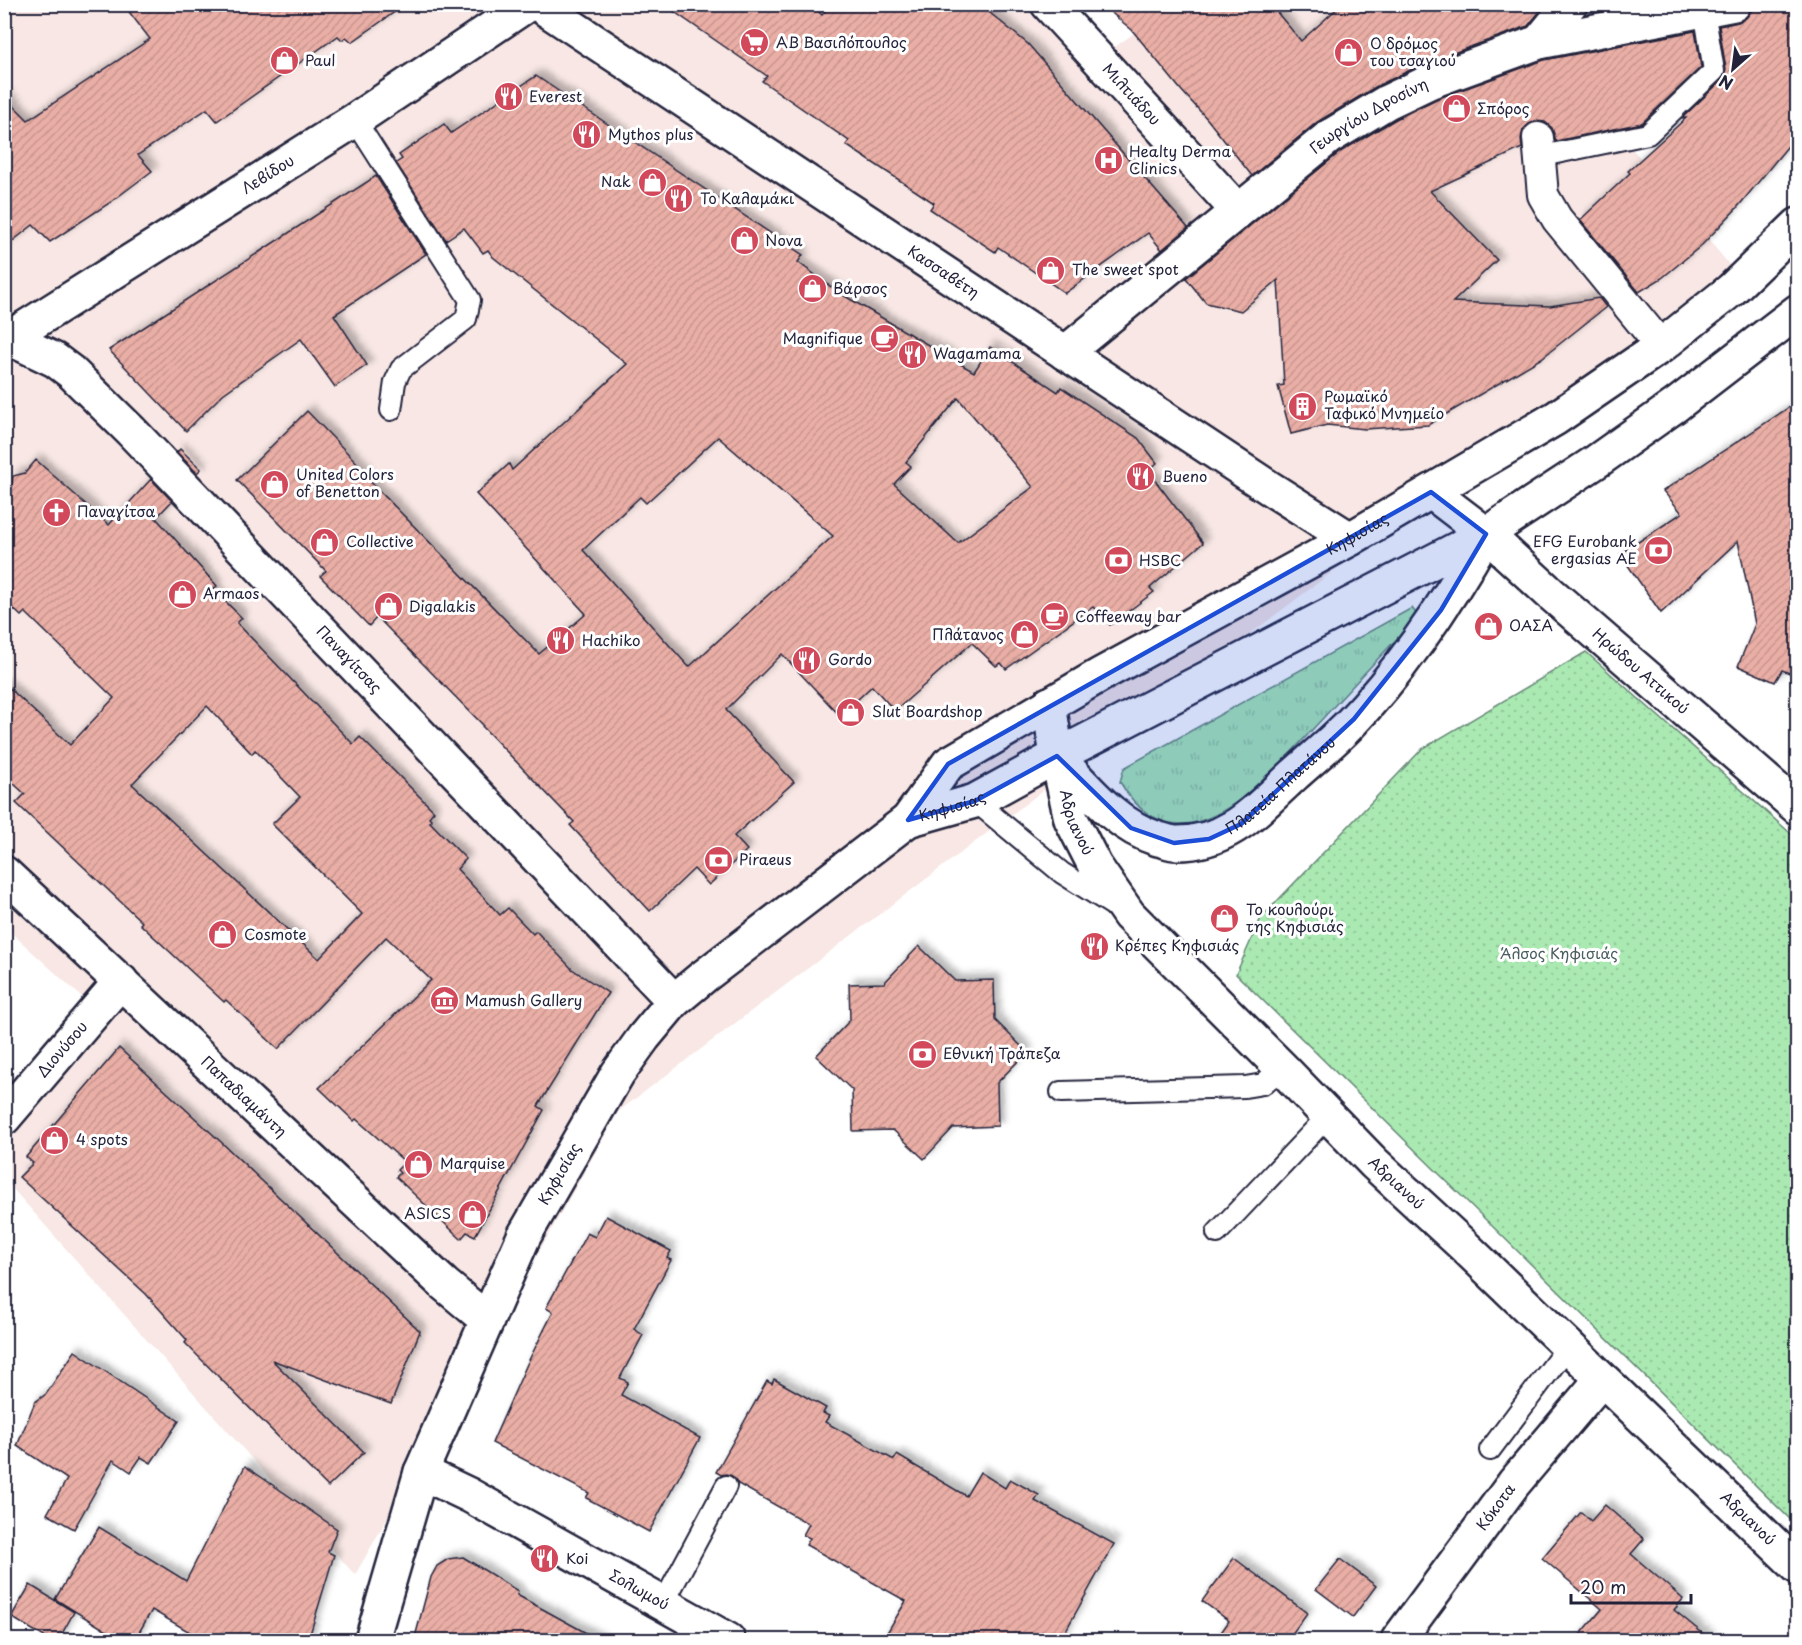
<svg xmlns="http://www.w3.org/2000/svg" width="1802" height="1645" font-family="'Playpen Sans',sans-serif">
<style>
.built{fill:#f8e7e4}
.grass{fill:url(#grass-tufts);stroke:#668676;stroke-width:1.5}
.park{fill:url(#park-dots);stroke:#668676;stroke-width:1.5}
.building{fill:url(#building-hatch);stroke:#22223b;stroke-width:1.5;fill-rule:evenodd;filter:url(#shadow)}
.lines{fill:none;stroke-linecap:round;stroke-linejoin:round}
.service-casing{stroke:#22223b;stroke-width:24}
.pedestrian-casing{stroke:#22223b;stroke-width:34}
.minor-casing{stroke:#22223b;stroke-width:38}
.tertiary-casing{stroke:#22223b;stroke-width:38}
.primary-casing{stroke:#22223b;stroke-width:38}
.service{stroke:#fff;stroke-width:20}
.pedestrian{stroke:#fff;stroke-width:30}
.minor{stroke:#fff;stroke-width:33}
.tertiary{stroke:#fff;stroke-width:33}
.primary{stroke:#fff;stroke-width:33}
.marked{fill:#1d4ed8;fill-opacity:0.2;stroke:#1d4ed8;stroke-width:4.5;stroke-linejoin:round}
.labels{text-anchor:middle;stroke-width:6;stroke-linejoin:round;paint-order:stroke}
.poi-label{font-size:15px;fill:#22223b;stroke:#fff;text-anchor:start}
.street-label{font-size:15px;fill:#22223b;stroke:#fff}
.park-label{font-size:15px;fill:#4b5e5f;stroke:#fff}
</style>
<defs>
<pattern id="grass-tufts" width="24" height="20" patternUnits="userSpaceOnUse" patternTransform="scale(1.5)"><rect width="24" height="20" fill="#aaeab2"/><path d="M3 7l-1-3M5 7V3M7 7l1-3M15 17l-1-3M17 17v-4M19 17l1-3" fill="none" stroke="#92c89a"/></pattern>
<pattern id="park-dots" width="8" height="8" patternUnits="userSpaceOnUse" patternTransform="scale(1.5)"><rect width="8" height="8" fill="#aaeab2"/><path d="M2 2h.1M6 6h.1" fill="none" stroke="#92c89a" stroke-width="1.8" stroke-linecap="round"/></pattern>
<pattern id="building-hatch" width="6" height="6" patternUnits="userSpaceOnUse" patternTransform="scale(1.5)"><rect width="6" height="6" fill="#e9aea5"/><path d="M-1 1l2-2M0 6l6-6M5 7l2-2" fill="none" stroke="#c8958f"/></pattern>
<filter id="shadow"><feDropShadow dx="5.5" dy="-5.5" stdDeviation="3" flood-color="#0004"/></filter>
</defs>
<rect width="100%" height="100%" fill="#fff"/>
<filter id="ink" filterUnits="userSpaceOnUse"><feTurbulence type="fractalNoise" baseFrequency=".0167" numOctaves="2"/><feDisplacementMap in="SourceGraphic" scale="12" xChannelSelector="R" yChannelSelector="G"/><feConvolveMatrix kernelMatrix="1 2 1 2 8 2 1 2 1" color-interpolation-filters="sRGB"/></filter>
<g filter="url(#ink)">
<polygon class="built" points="1066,4 1115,47 1173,5 1512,5 1733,269 619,1111 355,1575 5,1180 5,1146 106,1019 5,927 5,5"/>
<path class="grass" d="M1412,608L1418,616C1387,649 1355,683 1324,717C1275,769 1182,887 1120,782L1124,768Z"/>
<polygon class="park" points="1586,652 1797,839 1797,1526 1236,974 1261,918 1422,749"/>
<g class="building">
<polygon points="123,4 406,4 352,42 346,37 342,40 338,36 217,121 207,109 138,155 152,171 111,202 50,242 33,225 4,248 4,96 28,120 150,39"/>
<polygon points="663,4 810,4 822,15 831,4 979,4 1028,44 1188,228 1162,250 1148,233 1065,293 998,247 995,252 930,209 934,203 846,145 849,141 762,81 767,76"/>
<polygon points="1101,4 1270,4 1301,41 1342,4 1536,4 1541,10 1528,26 1423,64 1377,86 1317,122 1252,176 1208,120 1181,90 1132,30"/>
<polygon points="1752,4 1797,4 1797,135 1737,208 1702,245 1662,278 1639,292 1580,220 1630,173 1628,171 1686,118 1682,118 1723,79 1726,69 1719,26 1738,22 1746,18 1751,11"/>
<polygon points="1695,31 1701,67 1642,123 1556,141 1552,128 1545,122 1536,121 1529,124 1523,130 1521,139 1522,148 1430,191 1497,260 1453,302 1550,306 1599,298 1606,307 1542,358 1428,425 1365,429 1327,425 1291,434 1278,386 1284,385 1278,280 1241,311 1206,303 1186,278 1340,152 1396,119 1436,99 1544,60"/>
<path d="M536,76L803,255L798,262L838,292L974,372L990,347L1058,392L1061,387L1138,438L1157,463L1148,471L1203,543L1150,588L1154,592L1110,625L1093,607L1006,669L1001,663L996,666L972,643L895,711L872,686L840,716L782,654L726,710L794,782L734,836L747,850L709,885L694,869L650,911L570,825L574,822L482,726L483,725L377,617L369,626L320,576L326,571L237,480L307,411L365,471L362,473L539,654L586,614L476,494L509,464L512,470L627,364L493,257L488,250L483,253L464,228L446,240L396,163L402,159L399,155L444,124L451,133ZM958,398L1033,487L958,543L894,484L911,466L906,462ZM718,437L833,536L689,667L583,550L640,497L646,503Z"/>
<polygon points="376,176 426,254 334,315 367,365 335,387 301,339 223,394 186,431 109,350"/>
<polygon points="1797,402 1797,676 1782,670 1775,682 1738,666 1755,624 1738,541 1661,613 1620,554 1682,513 1663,491"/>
<polygon points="180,449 201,469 197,473 177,452"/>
<path d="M36,460L109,525L151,479L172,501L156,518L217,586L213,589L242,618L237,623L353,744L360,737L434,811L429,817L432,820L430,822L466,859L457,869L500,915L508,908L533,934L536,931L572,969L608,993L538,1106L544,1110L475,1236L467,1232L461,1239L396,1177L400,1173L397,1170L405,1162L356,1119L354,1121L319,1088L431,980L386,937L278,1049L226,1000L224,1002L140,924L142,922L16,803L25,794L4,775V683L70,745L114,698L25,612L21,616L4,600V495L11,488L13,476L25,473ZM207,706L252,754L255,750L300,797L272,824L362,914L319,959L132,784Z"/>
<polygon points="919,946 955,981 994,980 995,1020 1027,1052 997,1083 998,1126 953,1128 924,1159 893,1130 853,1131 852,1090 816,1056 850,1020 849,984 884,983"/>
<polygon points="119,1048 220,1141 420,1331 391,1404 272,1360 364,1452 328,1487 185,1343 187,1340 146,1294 19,1177 33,1163 26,1157"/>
<polygon points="606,1216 671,1251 667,1258 671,1260 634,1329 643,1335 620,1378 628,1382 621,1395 700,1438 649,1532 586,1498 589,1493 492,1443 527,1364 553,1312 546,1308 587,1233 595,1237"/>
<polygon points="75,1351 179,1421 151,1463 141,1457 131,1472 113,1460 74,1529 47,1514 67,1479 17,1446 35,1402 46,1394"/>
<polygon points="774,1379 826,1408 823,1413 829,1416 825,1422 894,1460 897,1455 966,1496 980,1472 1005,1488 1010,1479 1039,1495 1035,1501 1114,1544 1060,1641 882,1641 906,1601 806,1545 810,1538 803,1535 809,1524 738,1484 732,1476 726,1474 721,1475 716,1472 767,1381 772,1384"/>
<polygon points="245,1466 337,1529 328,1552 334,1555 308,1641 205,1641 152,1610 134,1641 123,1641 55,1599 99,1527 186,1581"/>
<polygon points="1605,1505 1644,1539 1631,1554 1683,1599 1674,1610 1712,1641 1575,1641 1602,1609 1542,1558 1581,1512 1591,1521"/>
<polygon points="463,1557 518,1591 517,1595 601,1641 414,1641 431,1577 437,1566 448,1559"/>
<polygon points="1234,1558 1307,1613 1287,1641 1215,1641 1229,1621 1202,1601"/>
<polygon points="1340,1559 1376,1586 1353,1617 1316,1589"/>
<polygon points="30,1585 74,1612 58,1641 51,1641 11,1617"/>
</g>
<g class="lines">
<defs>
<g id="service">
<polyline points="355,120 470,300 466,319 401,369 395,382 391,410"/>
<polyline points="1547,155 1648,134 1714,71 1704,10"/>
<polyline points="975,801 1062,873 1116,907"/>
<polyline points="1061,1092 1245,1087 1263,1084 1282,1068"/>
<polyline points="1217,1233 1328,1116"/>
<polyline points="1490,1450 1568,1346"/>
<polyline points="663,1604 726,1486"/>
</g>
<polyline id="pedestrian" points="1538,138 1543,195 1557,219 1661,346"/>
<g id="minor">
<path id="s1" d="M1048,4L1238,211"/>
<polyline points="1539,42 1570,4"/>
<path id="s2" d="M9,338L55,360L71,372L131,431L674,1001"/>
<path id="s3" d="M1065,353L1329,137L1387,102L1429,82L1539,42L1734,4"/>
<path id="s4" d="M1431,492L1486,534L1550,593L1798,808"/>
<path id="s5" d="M1049,704L1057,756L1071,819L1095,866L1129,915L1282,1068L1374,1163L1463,1245L1798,1567"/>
<path id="s6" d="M1057,757C1087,788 1116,826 1158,839C1164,840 1170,843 1176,843C1229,844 1258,808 1294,775C1312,759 1331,743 1348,726C1403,669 1447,603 1486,534"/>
<path id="s7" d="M4,873L444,1284L487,1320"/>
<path id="s8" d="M4,1118L121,981"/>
<path id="s9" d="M421,1472L469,1495L728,1640"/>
<path id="s10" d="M1398,1640L1514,1483L1601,1380"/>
</g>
<g id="tertiary">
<path id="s11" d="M538,4L1268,487L1350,539"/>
<path id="s12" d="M4,341L355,120L528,4"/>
</g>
<g id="primary">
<path id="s13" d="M908,820L975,801L1057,756L1486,534L1597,461L1676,405L1798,311"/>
<path id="s14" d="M372,1640L421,1472L524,1236L618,1073L644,1037L674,1001L703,977L908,820L948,764L1100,675L1350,539L1556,418L1661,346L1731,290L1798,225"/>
</g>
</defs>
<use href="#service" class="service-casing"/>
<use href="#pedestrian" class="pedestrian-casing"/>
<use href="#minor" class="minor-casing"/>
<use href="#tertiary" class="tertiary-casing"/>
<use href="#primary" class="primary-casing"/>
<use href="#service" class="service"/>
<use href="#pedestrian" class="pedestrian"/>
<use href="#minor" class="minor"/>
<use href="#tertiary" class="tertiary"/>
<use href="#primary" class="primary"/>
</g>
</g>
<path class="marked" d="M1431,492L1486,534L1441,610L1354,719L1241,824L1209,839L1174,843L1131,828L1057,756L975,801L908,820L948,764Z"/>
<defs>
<symbol id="supermarket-disc" viewBox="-11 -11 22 22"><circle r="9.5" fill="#d1495b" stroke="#fff"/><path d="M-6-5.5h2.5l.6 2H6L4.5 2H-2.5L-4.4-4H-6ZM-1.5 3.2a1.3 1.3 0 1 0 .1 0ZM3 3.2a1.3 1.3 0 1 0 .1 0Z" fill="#fff"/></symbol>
<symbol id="shop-disc" viewBox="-11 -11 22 22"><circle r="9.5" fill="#d1495b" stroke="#fff"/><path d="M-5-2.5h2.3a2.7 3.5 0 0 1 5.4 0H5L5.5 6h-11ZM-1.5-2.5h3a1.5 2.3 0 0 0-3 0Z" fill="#fff"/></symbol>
<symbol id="restaurant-disc" viewBox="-11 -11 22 22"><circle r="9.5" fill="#d1495b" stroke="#fff"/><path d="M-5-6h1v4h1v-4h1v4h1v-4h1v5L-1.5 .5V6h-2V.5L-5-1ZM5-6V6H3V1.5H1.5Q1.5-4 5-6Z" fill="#fff"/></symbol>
<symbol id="hospital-disc" viewBox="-11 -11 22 22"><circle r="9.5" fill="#d1495b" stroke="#fff"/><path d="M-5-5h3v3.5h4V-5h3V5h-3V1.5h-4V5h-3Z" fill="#fff"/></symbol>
<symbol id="cafe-disc" viewBox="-11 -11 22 22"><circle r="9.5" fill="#d1495b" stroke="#fff"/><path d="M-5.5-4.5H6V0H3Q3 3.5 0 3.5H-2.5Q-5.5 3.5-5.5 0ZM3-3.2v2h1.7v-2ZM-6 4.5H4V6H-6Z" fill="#fff"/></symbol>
<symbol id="building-disc" viewBox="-11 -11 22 22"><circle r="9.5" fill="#d1495b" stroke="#fff"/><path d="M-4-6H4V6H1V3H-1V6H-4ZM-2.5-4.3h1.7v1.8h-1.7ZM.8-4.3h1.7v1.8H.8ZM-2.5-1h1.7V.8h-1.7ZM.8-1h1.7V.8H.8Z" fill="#fff"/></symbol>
<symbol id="church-disc" viewBox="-11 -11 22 22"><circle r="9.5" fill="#d1495b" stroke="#fff"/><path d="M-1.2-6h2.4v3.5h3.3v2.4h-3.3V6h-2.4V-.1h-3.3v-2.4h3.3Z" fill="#fff"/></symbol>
<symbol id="bank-disc" viewBox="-11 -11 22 22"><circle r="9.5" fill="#d1495b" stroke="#fff"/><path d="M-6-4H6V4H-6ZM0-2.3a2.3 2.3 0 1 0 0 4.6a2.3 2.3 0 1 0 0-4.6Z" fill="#fff"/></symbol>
<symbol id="museum-disc" viewBox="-11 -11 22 22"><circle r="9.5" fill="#d1495b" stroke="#fff"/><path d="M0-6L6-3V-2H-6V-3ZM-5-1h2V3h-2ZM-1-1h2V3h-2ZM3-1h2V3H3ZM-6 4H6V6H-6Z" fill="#fff"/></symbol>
</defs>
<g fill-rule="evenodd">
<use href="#supermarket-disc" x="738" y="26" width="33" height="33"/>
<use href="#shop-disc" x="1332" y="36" width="33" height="33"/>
<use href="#shop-disc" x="268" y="44" width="33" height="33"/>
<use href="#restaurant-disc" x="492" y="80" width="33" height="33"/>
<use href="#shop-disc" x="1440" y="92" width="33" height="33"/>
<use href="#restaurant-disc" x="570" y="118" width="33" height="33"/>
<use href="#hospital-disc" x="1092" y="144" width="33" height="33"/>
<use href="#shop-disc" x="636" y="166" width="33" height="33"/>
<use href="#restaurant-disc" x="662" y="182" width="33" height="33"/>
<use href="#shop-disc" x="728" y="224" width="33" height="33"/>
<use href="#shop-disc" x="1034" y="254" width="33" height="33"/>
<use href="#shop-disc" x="796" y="272" width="33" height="33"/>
<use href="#cafe-disc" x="868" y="322" width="33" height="33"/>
<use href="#restaurant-disc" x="896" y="338" width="33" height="33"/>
<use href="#building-disc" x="1286" y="390" width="33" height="33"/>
<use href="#restaurant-disc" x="1124" y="460" width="33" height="33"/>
<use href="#shop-disc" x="258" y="468" width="33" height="33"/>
<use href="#church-disc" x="40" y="496" width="33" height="33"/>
<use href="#shop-disc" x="308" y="526" width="33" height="33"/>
<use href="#bank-disc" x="1642" y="534" width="33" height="33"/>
<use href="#bank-disc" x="1102" y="544" width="33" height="33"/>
<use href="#shop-disc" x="166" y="578" width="33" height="33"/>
<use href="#shop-disc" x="372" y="590" width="33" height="33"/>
<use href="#cafe-disc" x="1038" y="600" width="33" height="33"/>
<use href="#shop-disc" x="1472" y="610" width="33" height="33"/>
<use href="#shop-disc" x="1008" y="618" width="33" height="33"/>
<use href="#restaurant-disc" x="544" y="624" width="33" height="33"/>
<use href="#restaurant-disc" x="790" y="644" width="33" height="33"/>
<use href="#shop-disc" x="834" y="696" width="33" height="33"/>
<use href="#bank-disc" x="702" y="844" width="33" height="33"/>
<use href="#shop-disc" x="1208" y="902" width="33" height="33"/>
<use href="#shop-disc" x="206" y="918" width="33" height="33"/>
<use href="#restaurant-disc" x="1078" y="930" width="33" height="33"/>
<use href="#museum-disc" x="428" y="984" width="33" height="33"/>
<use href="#bank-disc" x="906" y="1038" width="33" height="33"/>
<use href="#shop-disc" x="38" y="1124" width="33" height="33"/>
<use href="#shop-disc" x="402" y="1148" width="33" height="33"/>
<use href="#shop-disc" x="456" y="1198" width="33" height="33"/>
<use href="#restaurant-disc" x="528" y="1542" width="33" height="33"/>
</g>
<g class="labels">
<g class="poi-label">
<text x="776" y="48">ΑΒ Βασιλόπουλος</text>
<text x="1370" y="49">Ο δρόμος<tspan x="1370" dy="17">του τσαγιού</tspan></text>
<text x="305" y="66">Paul</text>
<text x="529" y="102">Everest</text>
<text x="1477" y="114">Σπόρος</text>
<text x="608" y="140">Mythos plus</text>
<text x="1129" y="157">Healty Derma<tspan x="1129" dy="17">Clinics</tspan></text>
<text x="631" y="187" text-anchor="end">Nak</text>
<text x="700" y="204">Το Καλαμάκι</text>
<text x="765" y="246">Nova</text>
<text x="1072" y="275">The sweet spot</text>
<text x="833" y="294">Βάρσος</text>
<text x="863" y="344" text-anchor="end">Magnifique</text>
<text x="933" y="359">Wagamama</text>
<text x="1324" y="402">Ρωμαϊκό<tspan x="1324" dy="17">Ταφικό Μνημείο</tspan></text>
<text x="296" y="480">United Colors<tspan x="296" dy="17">of Benetton</tspan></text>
<text x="1162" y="482">Bueno</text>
<text x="77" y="517">Παναγίτσα</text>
<text x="346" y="547">Collective</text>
<text x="1637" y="547" text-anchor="end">EFG Eurobank<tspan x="1637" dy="17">ergasias AE</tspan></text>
<text x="1139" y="566">HSBC</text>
<text x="203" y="599">Armaos</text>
<text x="409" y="612">Digalakis</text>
<text x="1075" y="622">Coffeeway bar</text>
<text x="1509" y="631">ΟΑΣΑ</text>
<text x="1004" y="640" text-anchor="end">Πλάτανος</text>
<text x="582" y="646">Hachiko</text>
<text x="828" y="665">Gordo</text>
<text x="872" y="717">Slut Boardshop</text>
<text x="739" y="865">Piraeus</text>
<text x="1246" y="915">Το κουλούρι<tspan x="1246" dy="17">της Κηφισιάς</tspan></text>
<text x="244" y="940">Cosmote</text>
<text x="1115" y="951">Κρέπες Κηφισιάς</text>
<text x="465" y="1006">Mamush Gallery</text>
<text x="943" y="1059">Εθνική Τράπεζα</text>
<text x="76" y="1145">4 spots</text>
<text x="440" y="1169">Marquise</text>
<text x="451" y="1219" text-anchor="end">ASICS</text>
<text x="566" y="1564">Koi</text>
</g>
<g class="street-label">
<text dy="5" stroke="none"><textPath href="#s1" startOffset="123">Μιλτιάδου</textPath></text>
<text dy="5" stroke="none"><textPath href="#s3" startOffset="386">Γεωργίου Δροσίνη</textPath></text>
<text dy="5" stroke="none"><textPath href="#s12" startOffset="312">Λεβίδου</textPath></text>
<text dy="5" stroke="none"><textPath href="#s11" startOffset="486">Κασσαβέτη</textPath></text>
<text dy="5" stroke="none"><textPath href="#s14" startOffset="1546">Κηφισίας</textPath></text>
<text dy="5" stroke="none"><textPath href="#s2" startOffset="471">Παναγίτσας</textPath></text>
<text dy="5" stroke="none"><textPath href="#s4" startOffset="276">Ηρώδου Αττικού</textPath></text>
<text dy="5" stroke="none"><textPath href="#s6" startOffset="273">Πλατεία Πλατάνου</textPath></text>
<text dy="5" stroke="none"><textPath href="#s13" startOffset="46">Κηφισίας</textPath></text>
<text dy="5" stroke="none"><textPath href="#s5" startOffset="122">Αδριανού</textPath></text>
<text dy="5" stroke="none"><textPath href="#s8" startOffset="90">Διονύσου</textPath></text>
<text dy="5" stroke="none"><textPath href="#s7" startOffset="328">Παπαδιαμάντη</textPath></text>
<text dy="5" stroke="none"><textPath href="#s14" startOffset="504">Κηφισίας</textPath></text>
<text dy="5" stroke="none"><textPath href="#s5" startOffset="608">Αδριανού</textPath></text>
<text dy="5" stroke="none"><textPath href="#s10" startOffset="165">Κόκοτα</textPath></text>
<text dy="5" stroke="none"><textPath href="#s5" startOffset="1094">Αδριανού</textPath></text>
<text dy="5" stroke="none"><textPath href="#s9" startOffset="248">Σολωμού</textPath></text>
</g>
<g class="park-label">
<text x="1559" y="959">Άλσος Κηφισιάς</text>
</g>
</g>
<rect width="1802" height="1645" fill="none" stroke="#fff" stroke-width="24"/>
<rect x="12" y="12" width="1778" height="1621" fill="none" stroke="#22223b" stroke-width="2" filter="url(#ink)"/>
<g transform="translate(1733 69) rotate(208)" stroke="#ffffff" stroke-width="4.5" paint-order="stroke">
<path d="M0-4.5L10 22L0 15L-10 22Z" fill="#22223b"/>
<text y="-9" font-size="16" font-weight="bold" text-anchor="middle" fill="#22223b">N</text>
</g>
<path d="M1571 1594v9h120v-9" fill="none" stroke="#22223b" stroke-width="3"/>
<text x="1580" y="1594" font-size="18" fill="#22223b" stroke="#ffffff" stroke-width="4.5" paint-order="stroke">20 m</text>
</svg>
